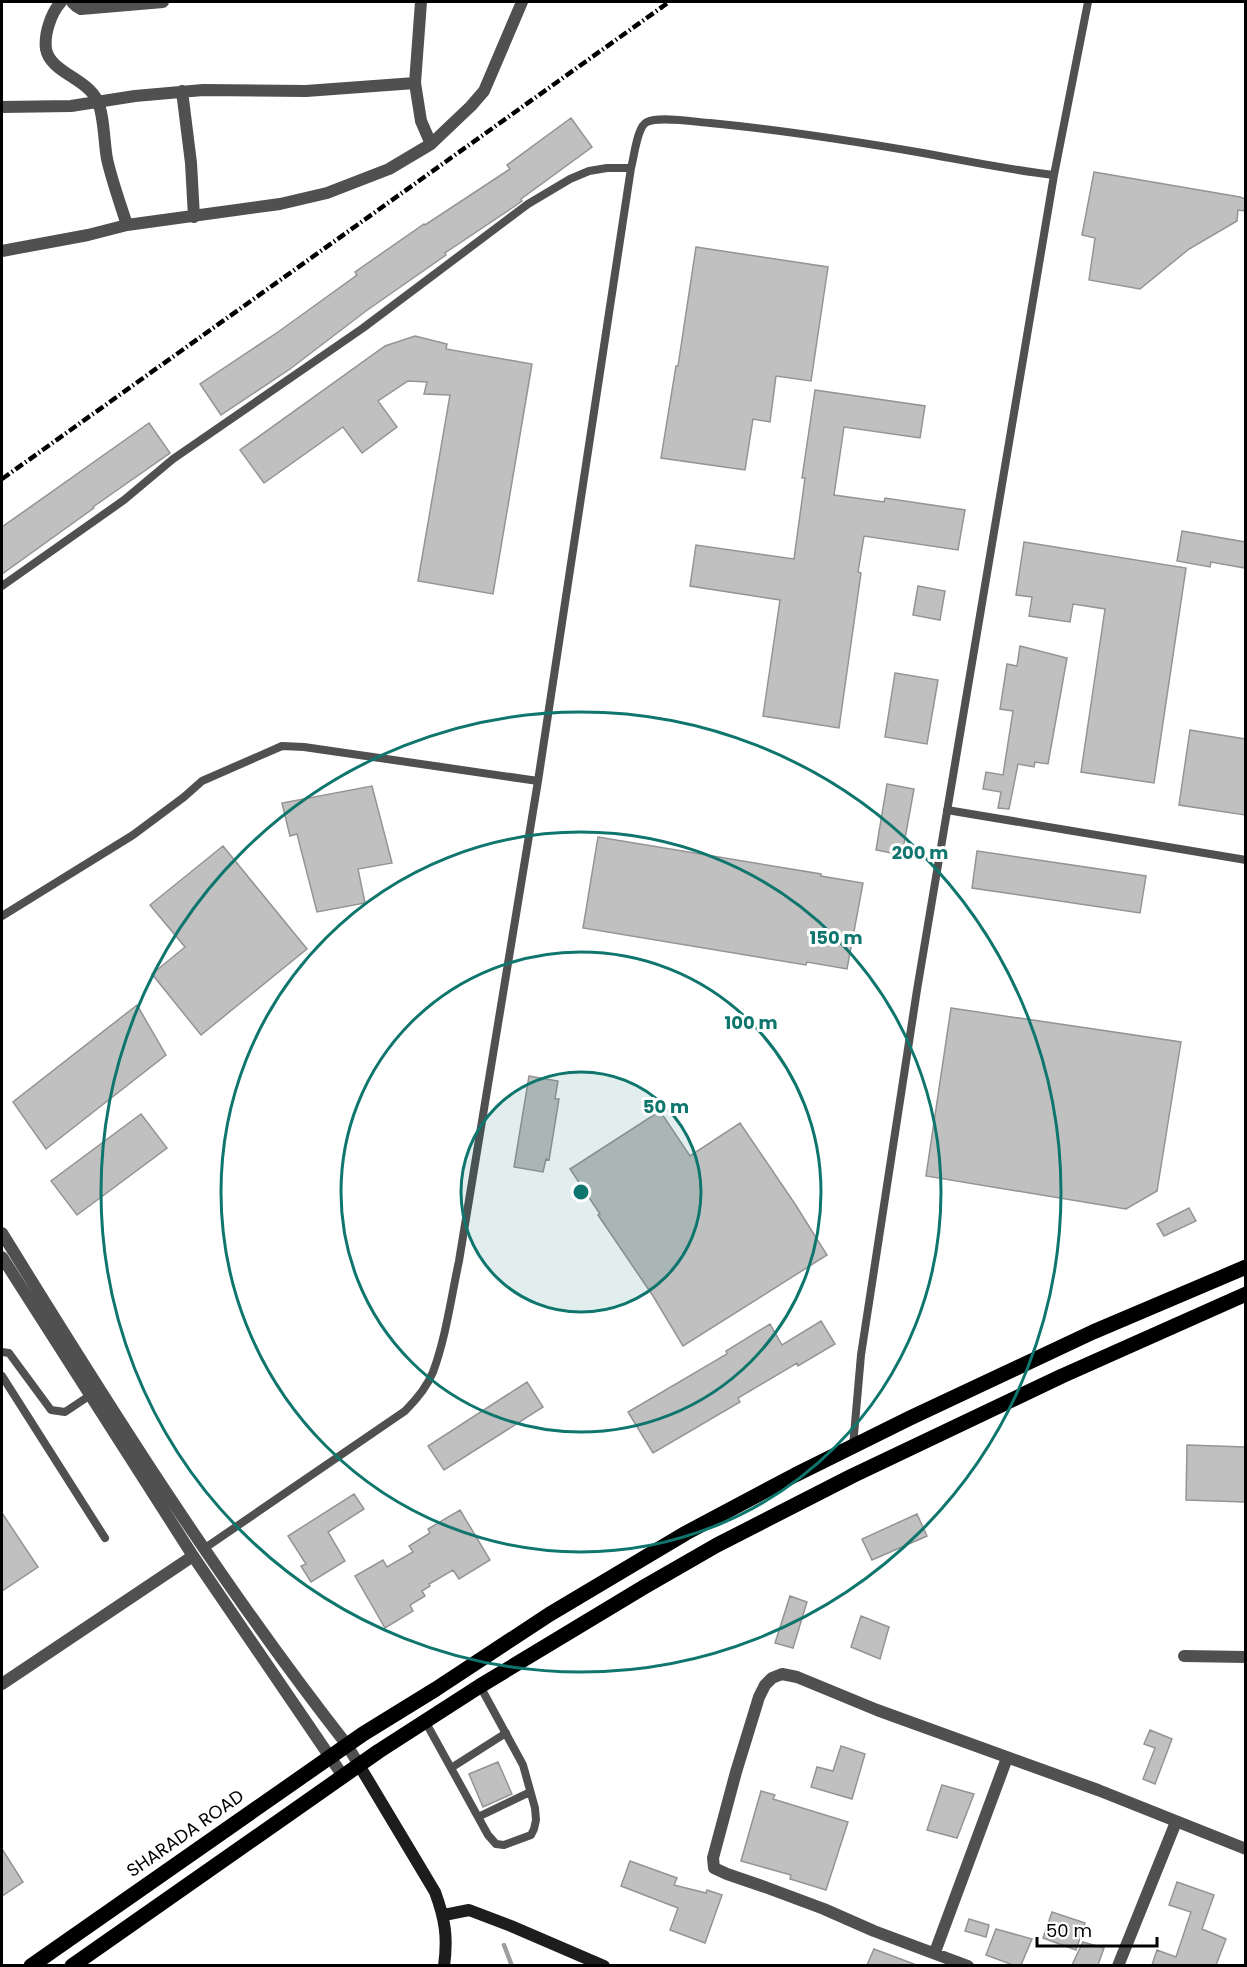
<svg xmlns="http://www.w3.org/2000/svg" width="1247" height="1967" font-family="Poppins,sans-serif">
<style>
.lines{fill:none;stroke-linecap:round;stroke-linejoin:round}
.stream{stroke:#9e9e9e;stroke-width:4.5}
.building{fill:#c0c0c0;stroke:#949494;stroke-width:1.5}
.lane{stroke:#505050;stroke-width:8}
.street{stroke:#505050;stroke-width:12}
.secondary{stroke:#1d1d1d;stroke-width:12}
.primary{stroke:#000;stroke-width:15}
.rail{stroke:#000;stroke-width:4.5;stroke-dasharray:9 3 1.5 3;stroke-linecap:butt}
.ring{fill:none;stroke:#0f766e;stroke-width:3}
.labels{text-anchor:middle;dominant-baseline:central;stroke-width:6;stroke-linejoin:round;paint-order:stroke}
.street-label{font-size:18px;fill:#000;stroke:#fff}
.centre{fill:#0f766e;stroke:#fff;stroke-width:3}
.ring-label{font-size:18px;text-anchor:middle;font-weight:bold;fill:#0f766e;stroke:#fff;stroke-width:6;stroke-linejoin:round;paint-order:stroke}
</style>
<rect width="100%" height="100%" fill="#fff"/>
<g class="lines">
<path class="stream" d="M 504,1945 L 512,1966"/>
</g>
<path class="building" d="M 571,118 L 592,147 L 521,199 L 522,201 L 515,206 L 445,253 L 446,255 L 366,311 L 290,369 L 221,415 L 200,384 L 278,332 L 357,275 L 355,272 L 424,224 L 425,225 L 510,169 L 507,165 Z
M 1094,172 L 1240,197 L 1245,199 L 1245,211 L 1238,210 L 1237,221 L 1189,249 L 1140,289 L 1089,280 L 1095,238 L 1082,235 Z
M 696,247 L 828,267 L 811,381 L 776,376 L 770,422 L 753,419 L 745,470 L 661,458 L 676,366 L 678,366 Z
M 415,336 L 447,344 L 446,349 L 532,364 L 493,594 L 418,581 L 450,395 L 424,394 L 427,382 L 408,381 L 378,401 L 397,427 L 362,453 L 343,427 L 264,483 L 240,450 L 385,346 Z
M 815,390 L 925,406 L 920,438 L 844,427 L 834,495 L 884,502 L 885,498 L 965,510 L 958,550 L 864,536 L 858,572 L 861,573 L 839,728 L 763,716 L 780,600 L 690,586 L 696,545 L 794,559 L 805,478 L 802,478 Z
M 149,423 L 170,453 L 93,507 L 94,508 L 2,574 L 2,527 Z
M 1182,531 L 1245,542 L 1245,568 L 1211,562 L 1210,567 L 1177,561 Z
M 1024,542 L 1186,568 L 1154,783 L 1081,772 L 1105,609 L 1073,604 L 1070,622 L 1029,616 L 1032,597 L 1016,595 Z
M 918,586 L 945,591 L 940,620 L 913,615 Z
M 1020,646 L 1067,658 L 1048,764 L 1035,762 L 1034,767 L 1018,764 L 1009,809 L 998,808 L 1001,792 L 983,789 L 986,772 L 1003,775 L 1013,711 L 1000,709 L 1007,664 L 1017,666 Z
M 895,673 L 938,680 L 927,744 L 885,737 Z
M 1190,730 L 1245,739 L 1245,815 L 1179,805 Z
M 887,784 L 914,789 L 902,855 L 876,850 Z
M 372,786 L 392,863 L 358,869 L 365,903 L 317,912 L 297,834 L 290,836 L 282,803 Z
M 598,837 L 821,874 L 821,876 L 863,883 L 847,969 L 807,962 L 806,965 L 583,928 Z
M 223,846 L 307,949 L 201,1035 L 152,974 L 185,947 L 150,905 Z
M 977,851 L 1146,876 L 1140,913 L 972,888 Z
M 137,1005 L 166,1055 L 46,1149 L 13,1102 Z
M 951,1008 L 1181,1042 L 1157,1191 L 1126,1209 L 926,1176 Z
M 529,1076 L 558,1081 L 555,1099 L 559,1099 L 549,1160 L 546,1159 L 543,1172 L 514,1167 Z
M 660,1111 L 690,1156 L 740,1123 L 795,1204 L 827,1255 L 683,1346 L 653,1296 L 598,1215 L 600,1214 L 570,1169 Z
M 141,1114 L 167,1148 L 77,1215 L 51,1181 Z
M 1189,1208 L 1196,1221 L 1164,1236 L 1157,1224 Z
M 821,1321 L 835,1344 L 798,1366 L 797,1363 L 738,1398 L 740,1402 L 653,1453 L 628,1412 L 727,1354 L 726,1351 L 770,1324 L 782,1345 Z
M 527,1382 L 543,1407 L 444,1470 L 428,1446 Z
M 1187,1445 L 1245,1447 L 1245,1502 L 1186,1500 Z
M 354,1494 L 364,1509 L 328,1532 L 345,1561 L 311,1582 L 301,1566 L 306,1564 L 288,1536 Z
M 460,1510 L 490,1560 L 459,1579 L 453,1570 L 429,1584 L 430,1586 L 422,1591 L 425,1596 L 410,1605 L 413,1611 L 385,1628 L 355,1576 L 383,1560 L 387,1567 L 413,1552 L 409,1546 L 430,1533 L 428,1529 Z
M 2,1513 L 38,1567 L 2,1591 Z
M 917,1514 L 927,1536 L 872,1560 L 862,1539 Z
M 790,1596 L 807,1602 L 793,1648 L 775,1643 Z
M 861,1616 L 889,1627 L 880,1659 L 851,1647 Z
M 1150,1730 L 1172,1739 L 1155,1784 L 1143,1779 L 1155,1748 L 1144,1744 Z
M 841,1746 L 865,1754 L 852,1799 L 811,1787 L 817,1767 L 833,1771 Z
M 498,1762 L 512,1794 L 483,1807 L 469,1774 Z
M 942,1785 L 974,1794 L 957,1838 L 927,1830 Z
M 761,1791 L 775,1795 L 773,1799 L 848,1822 L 826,1890 L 790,1879 L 791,1875 L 741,1861 Z
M 2,1849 L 23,1882 L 2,1896 Z
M 630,1861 L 677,1878 L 674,1885 L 706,1893 L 707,1890 L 722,1895 L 705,1943 L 670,1930 L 678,1908 L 621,1886 Z
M 1177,1882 L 1214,1895 L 1202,1929 L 1226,1939 L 1216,1965 L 1152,1965 L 1157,1950 L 1176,1957 L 1191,1912 L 1169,1905 Z
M 1052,1912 L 1085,1923 L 1076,1950 L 1043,1938 Z
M 969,1919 L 989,1925 L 986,1937 L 965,1931 Z
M 996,1929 L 1032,1939 L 1021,1965 L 1013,1965 L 986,1955 Z
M 1083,1942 L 1104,1948 L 1098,1965 L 1072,1965 Z
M 874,1949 L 914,1964 L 914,1965 L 867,1965 Z"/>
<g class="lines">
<path class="lane" d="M 2,586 L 124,500 L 173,459 L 363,328 L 528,204 L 570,179 L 589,171 L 607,168 L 631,168
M 947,810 L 1246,860
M 2,916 L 133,835 L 184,797 L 202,781 L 282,746 L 304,747 L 538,781
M 2,1352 L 9,1353 L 51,1410 L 65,1412 L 89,1396
M 2,1376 L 105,1538
M 853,1446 L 861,1355 L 917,990 L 1054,175 L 1088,2
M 205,1548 L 405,1411 C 416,1400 427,1387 433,1372 C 446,1337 451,1298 459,1261 L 538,781 L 631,168 C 634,158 637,126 647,122 C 659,116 696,122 710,123 C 782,130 853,141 923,153 C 967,161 1010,170 1054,175
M 425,1721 L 488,1835 L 496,1844 L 504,1845 L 531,1835 L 534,1829 L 536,1820 L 535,1808 L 523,1765 L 480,1686
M 451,1768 L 506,1733
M 478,1817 L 530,1792"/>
<path class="street" d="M 61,2 C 51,13 44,34 46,49 C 50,72 86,78 97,100 C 104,113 104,143 107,159 C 112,181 120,203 127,225
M 72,2 L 76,6 L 81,9 L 163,2
M 421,2 L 415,83 L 421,121 L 431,144
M 182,91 L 191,163 L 194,217
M 2,107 L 71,106 L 135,96 L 203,90 L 306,91 L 415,83
M 2,251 L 88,235 L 127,225 L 280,204 L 327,193 L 389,169 L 431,144 L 471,106 L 484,91 L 522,2
M 2,1233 C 110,1408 220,1583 347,1745 L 359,1765
M 2,1257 L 193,1556 L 343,1776
M 1184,1656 L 1246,1657
M 2,1684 L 193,1556
M 935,1952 L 1007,1758
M 968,1966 L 874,1931 L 824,1909 L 765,1887 L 727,1874 L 714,1868 L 713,1858 L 736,1772 L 759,1697 L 765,1685 L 772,1678 L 782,1674 L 797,1677 L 877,1710 L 1098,1790 L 1246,1849
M 1118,1966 L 1176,1822"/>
<path class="secondary" d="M 359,1765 L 435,1892 C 445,1919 448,1937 444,1966
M 444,1915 L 469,1910 L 511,1926 L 604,1966"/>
<path class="primary" d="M 31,1966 L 363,1734 L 436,1689 L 550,1614 L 686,1533 L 795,1475 L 910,1418 L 1093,1332 L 1246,1267
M 72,1966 L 379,1751 L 480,1686 L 644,1587 L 717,1545 L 852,1476 L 1062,1376 L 1246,1294"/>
<path class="rail" d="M 2,479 L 669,2"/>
</g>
<circle cx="581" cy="1192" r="120" fill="#0f766e" fill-opacity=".12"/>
<g class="ring">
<circle cx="581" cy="1192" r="120"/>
<circle cx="581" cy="1192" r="240"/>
<circle cx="581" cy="1192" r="360"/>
<circle cx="581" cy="1192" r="480"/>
</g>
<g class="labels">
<g class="street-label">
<text transform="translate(185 1833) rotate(-35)">SHARADA ROAD</text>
</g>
</g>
<circle cx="581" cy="1192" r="9" class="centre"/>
<g class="ring-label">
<text x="920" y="859">200 m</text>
<text x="836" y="944">150 m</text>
<text x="751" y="1029">100 m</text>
<text x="666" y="1113">50 m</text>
</g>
<rect width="1247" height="1967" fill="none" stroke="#000000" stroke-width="6"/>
<path d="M1037 1937v9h120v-9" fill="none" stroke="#000000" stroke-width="3"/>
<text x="1046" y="1937" font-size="18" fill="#000000" stroke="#ffffff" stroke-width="4.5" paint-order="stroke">50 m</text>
</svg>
